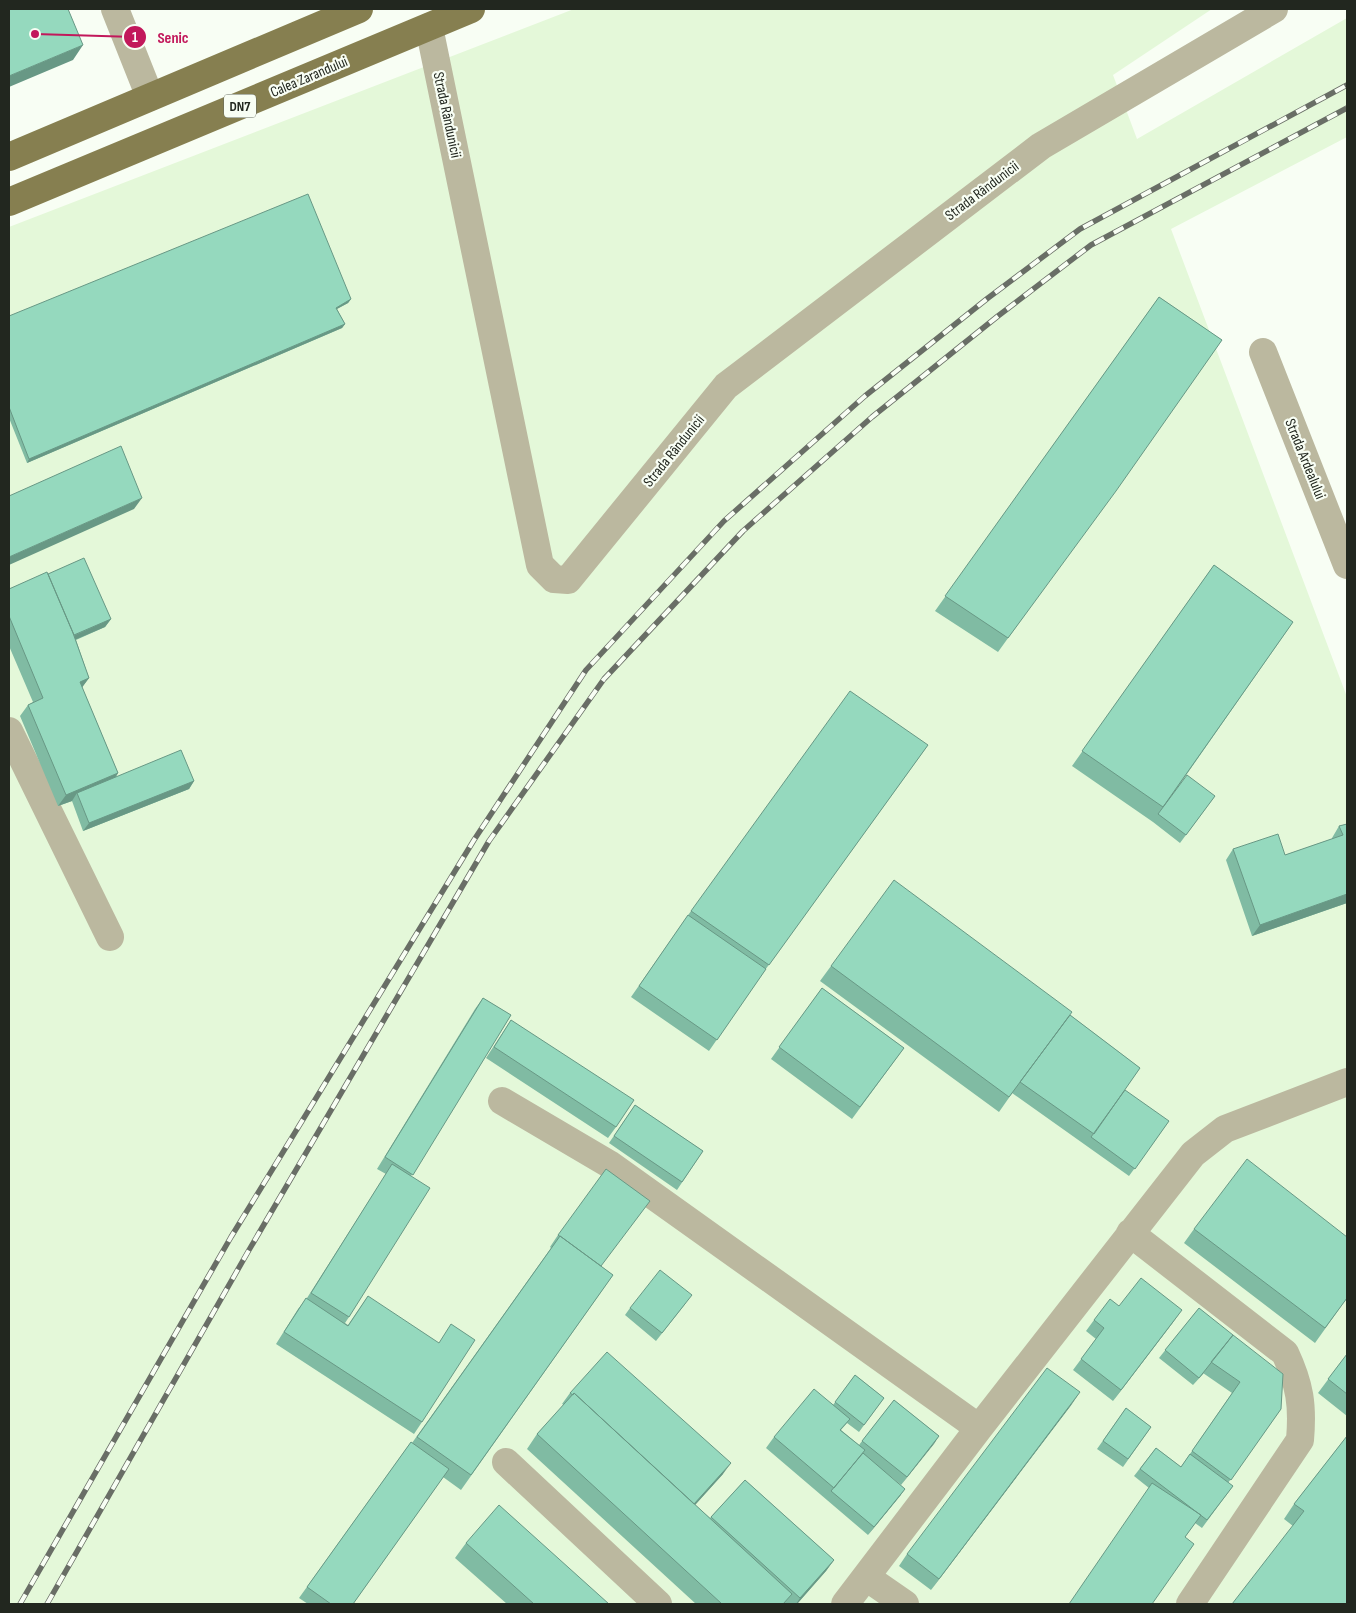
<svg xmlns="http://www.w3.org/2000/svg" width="1356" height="1613" font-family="'Sofia Sans Condensed',sans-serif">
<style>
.built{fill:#e4f8d9}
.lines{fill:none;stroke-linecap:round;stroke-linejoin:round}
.minor{stroke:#bbb89f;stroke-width:28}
.major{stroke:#867f50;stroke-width:28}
.rail-casing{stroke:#696e66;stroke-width:5.5}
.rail{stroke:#f8fef4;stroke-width:4;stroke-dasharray:11;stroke-linecap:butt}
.wall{fill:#80bba3}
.shaded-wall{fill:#689885}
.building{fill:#95d9be;stroke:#689885}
.labels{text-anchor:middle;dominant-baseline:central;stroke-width:4.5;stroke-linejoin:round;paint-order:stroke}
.shield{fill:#f8fef4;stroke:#62685f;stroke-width:1}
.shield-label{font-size:14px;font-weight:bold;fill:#22271f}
.street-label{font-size:15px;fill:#22271f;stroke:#f8fef4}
.leader{fill:none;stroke:#c2185b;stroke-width:2}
.callout-dot{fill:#c2185b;stroke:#f8fef4;stroke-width:2}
.mark-label{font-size:15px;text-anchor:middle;font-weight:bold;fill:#fff}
.callout-label{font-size:16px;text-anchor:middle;font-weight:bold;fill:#c2185b;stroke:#f8fef4;stroke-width:4.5;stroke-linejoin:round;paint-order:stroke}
</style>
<rect width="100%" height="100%" fill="#f8fef4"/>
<path class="built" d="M 574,9 L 1212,9 L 1113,75 L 1137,139 L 1347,18 L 1347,137 L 1171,229 L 1347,697 L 1347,1604 L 9,1604 L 9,227 Z"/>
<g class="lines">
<path class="minor" d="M 115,9 L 150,97
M 429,27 L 540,565 L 554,579 L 568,580 L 726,386 L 1041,146 L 1274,9
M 1263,352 L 1347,565
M 9,731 L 110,937
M 502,1101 L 609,1164 L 979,1428
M 1130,1233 L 1285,1353 C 1300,1385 1303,1405 1300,1440 L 1190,1604
M 506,1462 L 658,1604
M 866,1577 L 905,1604
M 845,1604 L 979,1428 L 1193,1154 L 1225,1129 L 1347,1082"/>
<path class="major" d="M 9,157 L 359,9
M 9,202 L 471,9"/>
<g class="rail-casing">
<path id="rail" d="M 20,1604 L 231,1237 L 474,840 L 586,670 L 724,521 L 865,396 L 988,298 L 1080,229 L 1347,85
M 47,1604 L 249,1250 L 489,841 L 604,679 L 743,531 L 872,417 L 998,316 L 1091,245 L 1347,108"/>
</g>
<use href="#rail" class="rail"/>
</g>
<path class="wall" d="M 1159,297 L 1222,340 L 998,652 L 935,611 Z
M 351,299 L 348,303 L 337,309 L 345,324 L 342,328 L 27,463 L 9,418 L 9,316 Z
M 1214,565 L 1293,622 L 1159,814 L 1215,796 L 1180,843 L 1153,822 L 1072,766 Z
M 48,574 L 111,619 L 105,627 L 76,640 L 89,678 L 82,687 L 118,773 L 116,777 L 194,781 L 189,789 L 83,831 L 72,801 L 58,806 L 20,716 L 28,705 L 33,702 L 9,646 L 9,589 Z
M 928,745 L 760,977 L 709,1051 L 631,997 L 691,911 Z
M 1347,824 L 1347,903 L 1252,936 L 1226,860 L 1233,849 L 1285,855 L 1332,839 L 1332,838 L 1339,826 Z
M 831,966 L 1070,1015 L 1140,1068 L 1091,1137 L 1169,1121 L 1129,1176 L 1012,1093 L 1013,1092 L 999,1112 L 820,981 Z
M 822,988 L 904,1048 L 852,1119 L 771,1059 Z
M 483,998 L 511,1015 L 411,1176 L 349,1317 L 345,1323 L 348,1325 L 368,1296 L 422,1422 L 414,1434 L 276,1344 L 298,1309 L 307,1298 L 386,1174 L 377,1169 L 475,1009 Z
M 511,1020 L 616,1127 L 608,1138 L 486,1058 Z
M 635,1105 L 703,1151 L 677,1190 L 609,1143 Z
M 1194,1229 L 1347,1298 L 1315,1343 L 1184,1243 Z
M 558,1235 L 613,1275 L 461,1490 L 443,1477 L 353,1604 L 308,1604 L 299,1598 L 411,1442 L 412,1443 L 551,1248 L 550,1247 Z
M 686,1303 L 656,1341 L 625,1315 L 630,1308 Z
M 1119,1306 L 1174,1321 L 1113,1401 L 1073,1370 L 1096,1339 L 1086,1331 L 1094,1320 Z
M 1199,1308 L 1281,1409 L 1228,1483 L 1233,1486 L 1202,1528 L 1195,1523 L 1185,1537 L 1152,1604 L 1149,1488 L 1134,1476 L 1156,1448 L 1181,1467 L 1232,1393 L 1203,1373 L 1205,1372 L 1193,1385 L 1159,1358 Z
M 1347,1354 L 1347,1416 L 1318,1393 Z
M 855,1375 L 884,1398 L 859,1432 L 847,1423 L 841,1430 L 859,1445 L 894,1400 L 939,1436 L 901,1485 L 883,1470 L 905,1489 L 900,1496 L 868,1535 L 766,1448 L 774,1437 L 833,1405 Z
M 570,1393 L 723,1474 L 695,1505 L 710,1518 L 745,1480 L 834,1560 L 826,1571 L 797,1604 L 696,1604 L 527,1449 L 537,1434 L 564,1405 L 562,1404 Z
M 1072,1404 L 931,1590 L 899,1566 L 907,1554 Z
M 1126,1408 L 1151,1427 L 1123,1467 L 1097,1449 Z
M 1347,1436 L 1347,1604 L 1293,1526 L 1284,1519 L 1294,1504 Z
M 466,1543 L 609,1604 L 507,1604 L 455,1558 Z"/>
<path class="shaded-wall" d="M 83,45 L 73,60 L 9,87 L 9,76 Z
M 351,299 L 348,303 L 333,311 L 336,308 Z
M 345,324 L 342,328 L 27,463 L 29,459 Z
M 142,498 L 134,509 L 9,565 L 9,557 Z
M 111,619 L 105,627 L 65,644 L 71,637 Z
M 89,678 L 81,689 L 80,682 Z
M 118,773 L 110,785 L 77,793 L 72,801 L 58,806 L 66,795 Z
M 194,781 L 189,789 L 83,831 L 89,823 Z
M 1347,894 L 1347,903 L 1252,936 L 1260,925 Z
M 1182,1310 L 1174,1321 L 1113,1401 L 1121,1390 Z
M 1080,1392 L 1072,1404 L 931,1590 L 939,1579 Z
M 939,1436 L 934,1444 L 901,1485 L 907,1477 Z
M 731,1463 L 723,1474 L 686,1515 L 694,1504 Z
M 905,1489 L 900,1496 L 868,1535 L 874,1527 Z
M 834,1560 L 826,1571 L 797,1604 L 796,1604 L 800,1598 Z"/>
<path class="building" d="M 9,9 L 68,9 L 83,45 L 9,76 Z
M 308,194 L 351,299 L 336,308 L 345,324 L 29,459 L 9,407 L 9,316 Z
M 1159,297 L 1222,340 L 1116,491 L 1008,638 L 945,596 Z
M 121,446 L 142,498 L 9,557 L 9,496 Z
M 84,558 L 111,619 L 74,635 L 48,574 Z
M 1214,565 L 1293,622 L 1163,807 L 1082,751 Z
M 47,572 L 73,633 L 89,678 L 80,682 L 118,773 L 66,795 L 28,705 L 43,698 L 9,616 L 9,589 Z
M 850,691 L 928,745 L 769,965 L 691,911 Z
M 181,750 L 194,781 L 89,823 L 77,793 Z
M 1187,775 L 1215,796 L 1186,835 L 1158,814 Z
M 1347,824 L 1347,894 L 1260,925 L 1233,849 L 1278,834 L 1285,855 L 1343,835 L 1339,826 Z
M 894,880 L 1072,1012 L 1009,1097 L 831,966 Z
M 688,915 L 766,969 L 717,1040 L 639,986 Z
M 822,988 L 904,1048 L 860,1107 L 779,1047 Z
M 483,998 L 511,1015 L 413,1175 L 385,1157 Z
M 1070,1015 L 1140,1068 L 1094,1134 L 1020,1082 Z
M 511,1020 L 634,1100 L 616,1127 L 494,1047 Z
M 1125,1090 L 1169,1121 L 1135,1169 L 1091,1137 Z
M 635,1105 L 703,1151 L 682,1182 L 614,1136 Z
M 1247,1159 L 1347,1237 L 1347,1298 L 1325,1328 L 1194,1229 Z
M 392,1164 L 430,1188 L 349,1317 L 311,1293 Z
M 606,1169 L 650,1201 L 601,1266 L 560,1236 L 559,1236 L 558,1235 Z
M 560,1236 L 613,1275 L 471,1475 L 417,1437 Z
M 660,1270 L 692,1295 L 662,1333 L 630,1308 Z
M 1141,1278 L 1182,1310 L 1121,1390 L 1081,1359 L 1104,1328 L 1094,1320 L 1110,1299 L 1119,1306 Z
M 368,1296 L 439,1343 L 451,1324 L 475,1340 L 422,1422 L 284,1332 L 306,1298 L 348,1326 Z
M 1199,1308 L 1233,1335 L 1199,1378 L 1165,1350 Z
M 1233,1335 L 1283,1374 L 1281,1409 L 1231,1480 L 1192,1451 L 1240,1382 L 1211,1362 Z
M 607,1352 L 731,1463 L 694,1504 L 574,1393 L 573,1395 L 570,1393 Z
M 1347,1354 L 1347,1394 L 1328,1379 Z
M 1047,1368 L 1080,1392 L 939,1579 L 907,1554 Z
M 855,1375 L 884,1398 L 864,1425 L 835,1402 Z
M 814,1389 L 850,1419 L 840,1430 L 865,1450 L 834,1488 L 774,1437 Z
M 574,1393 L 792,1594 L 783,1604 L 722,1604 L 537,1434 Z
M 894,1400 L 939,1436 L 907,1477 L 862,1441 Z
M 1126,1408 L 1151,1427 L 1128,1459 L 1103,1441 Z
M 1347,1436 L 1347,1604 L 1232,1604 L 1304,1511 L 1294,1504 Z
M 411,1442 L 449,1469 L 353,1604 L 331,1604 L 307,1587 Z
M 1156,1448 L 1181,1467 L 1190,1454 L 1233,1486 L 1207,1520 L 1140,1469 Z
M 863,1453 L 905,1489 L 874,1527 L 831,1491 Z
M 745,1480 L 834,1560 L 800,1598 L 711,1517 Z
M 1152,1483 L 1201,1515 L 1185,1537 L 1194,1544 L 1152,1604 L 1069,1604 Z
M 499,1505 L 609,1604 L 534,1604 L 466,1543 Z"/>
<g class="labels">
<rect class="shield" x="224" y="94.5" width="32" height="23" rx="4"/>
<g class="shield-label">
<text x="240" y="106">DN7</text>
</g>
<g class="street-label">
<text transform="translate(309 77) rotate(-23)">Calea Zarandului</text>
<text transform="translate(447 115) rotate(78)">Strada Rândunicii</text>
<text transform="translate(982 191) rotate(-37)">Strada Rândunicii</text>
<text transform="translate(674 451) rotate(-51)">Strada Rândunicii</text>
<text transform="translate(1305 459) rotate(68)">Strada Ardealului</text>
</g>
</g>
<path class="leader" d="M35 34L135 37"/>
<g class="callout-dot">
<circle cx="35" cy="34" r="5"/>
<circle cx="135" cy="37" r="12"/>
</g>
<g class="mark-label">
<text x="135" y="42">1</text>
</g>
<g class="callout-label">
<text x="173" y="43">Senic</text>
</g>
<rect width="1356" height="1613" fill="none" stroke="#22271f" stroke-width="20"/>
</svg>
